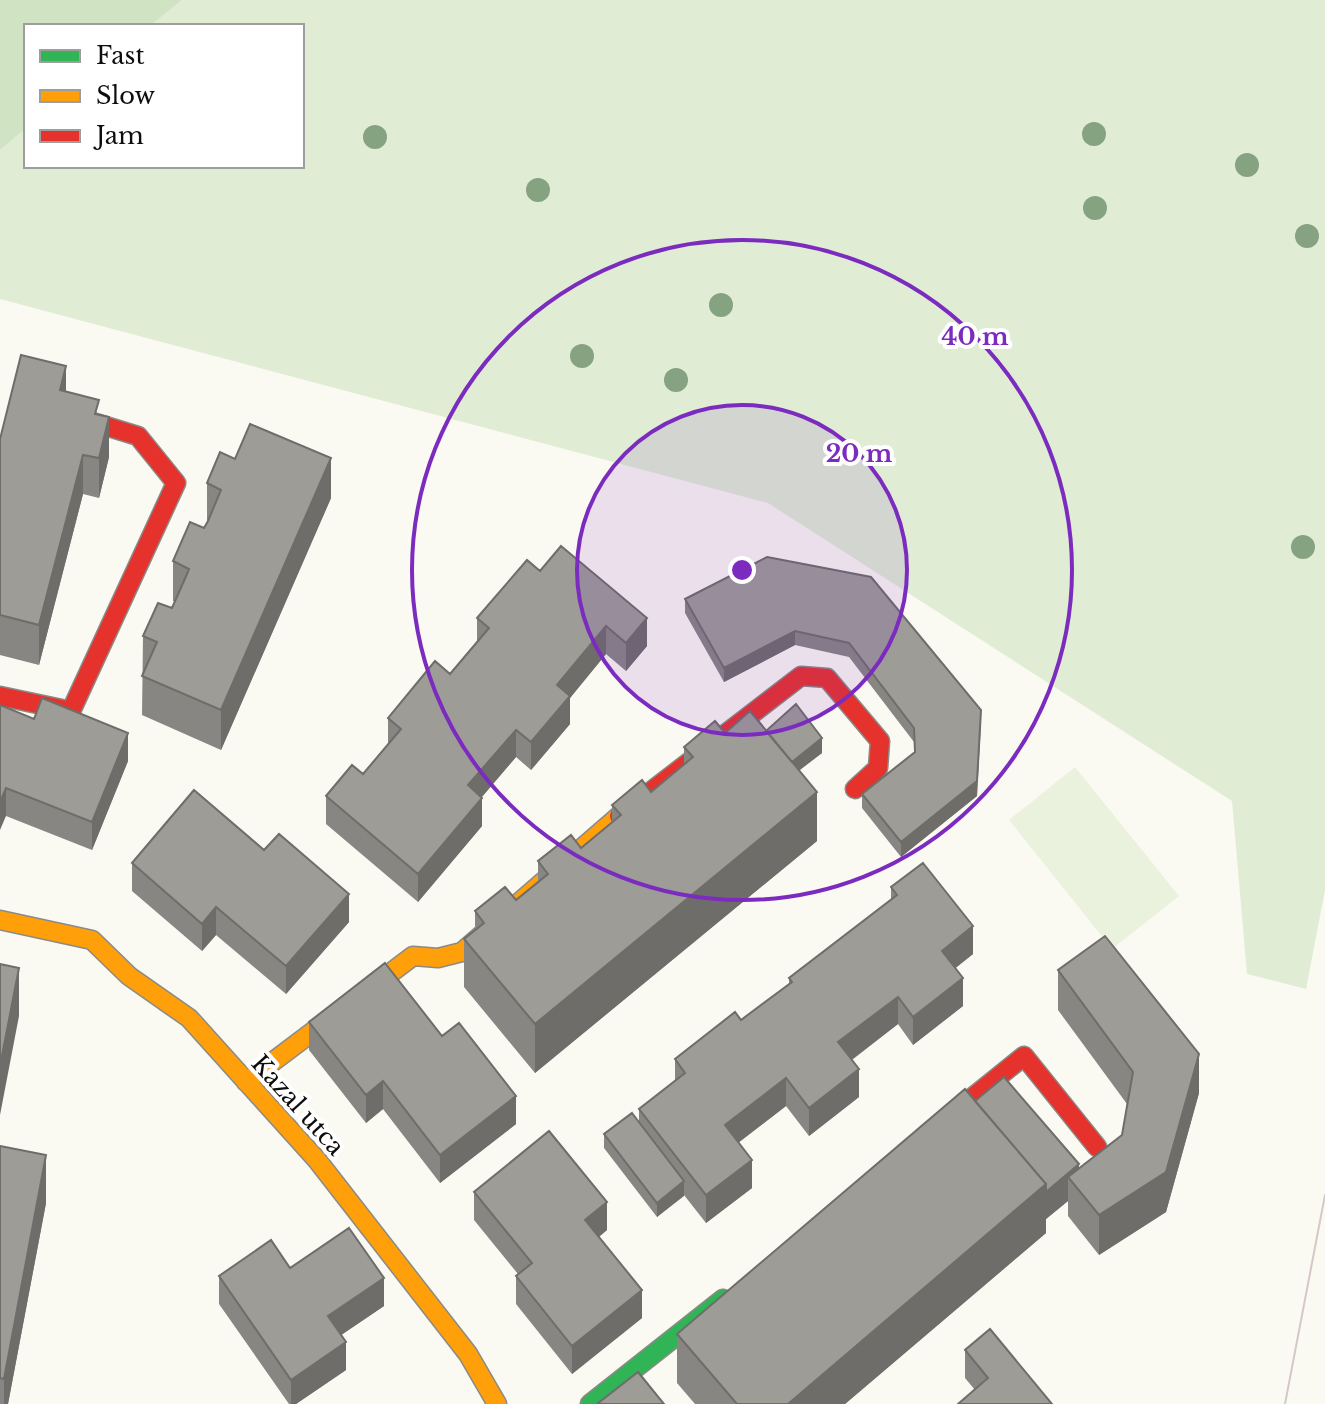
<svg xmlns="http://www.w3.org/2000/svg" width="1325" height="1404" font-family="'Libre Baskerville',serif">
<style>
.green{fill:#e0edd4}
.forest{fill:#d0e4c3}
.pitch{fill:#eaf2dd}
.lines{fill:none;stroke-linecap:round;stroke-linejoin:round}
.fast-casing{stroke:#8a8a87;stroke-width:21}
.slow-casing{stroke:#8a8a87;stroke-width:21}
.jam-casing{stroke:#8a8a87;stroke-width:21}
.fast{stroke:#30b455;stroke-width:18}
.slow{stroke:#ff9f0a;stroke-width:18}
.jam{stroke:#e5322d;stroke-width:18}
.tram{stroke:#d5c8c6;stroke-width:2}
.tree{fill:#86a381}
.wall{fill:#878682}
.shaded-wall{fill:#6e6d6a}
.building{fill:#9d9c97;stroke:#6e6d6a;stroke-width:2}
.ring{fill:none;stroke:#7b2cbf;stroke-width:4}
.labels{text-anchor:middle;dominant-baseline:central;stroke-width:8;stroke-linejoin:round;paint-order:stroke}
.street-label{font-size:24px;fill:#0d0d0d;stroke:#fff}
.centre{fill:#7b2cbf;stroke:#fff;stroke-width:4}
.ring-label{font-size:24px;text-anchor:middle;font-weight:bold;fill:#7b2cbf;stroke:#fff;stroke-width:8;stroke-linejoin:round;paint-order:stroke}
</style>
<rect width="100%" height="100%" fill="#faf9f2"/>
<path class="green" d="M 182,0 L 1325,0 L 1325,890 L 1306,989 L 1247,974 L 1232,801 L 768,503 L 0,299 L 0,150 L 26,128 L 26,166 L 302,166 L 302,26 L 150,26 Z"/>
<path class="forest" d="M 0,0 L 182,0 L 150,26 L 26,26 L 26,128 L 0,150 Z"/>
<path class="pitch" d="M 1075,767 L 1179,896 L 1112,949 L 1009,820 Z"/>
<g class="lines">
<g class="fast-casing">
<path id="fast" d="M 590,1404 L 723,1299"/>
</g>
<g class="slow-casing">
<path id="slow" d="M 0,920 L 92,940 L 129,976 L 189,1018 L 317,1160 L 468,1354 L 497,1404
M 246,1082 L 413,956 L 438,958 L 462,952 L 619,816"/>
</g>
<g class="jam-casing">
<path id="jam" d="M 0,696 L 71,711 L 176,483 L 138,436 L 86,420
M 619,816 L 801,676 L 827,678 L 880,741 L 878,768 L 855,789
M 926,1135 L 1024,1056 L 1097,1147"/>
</g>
<use href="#fast" class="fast"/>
<use href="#slow" class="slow"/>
<use href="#jam" class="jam"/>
<path class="tram" d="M 1285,1404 L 1325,1195"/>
</g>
<g class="tree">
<circle cx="1094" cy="134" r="12"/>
<circle cx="375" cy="137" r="12"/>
<circle cx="1247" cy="165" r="12"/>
<circle cx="538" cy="190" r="12"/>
<circle cx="1095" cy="208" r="12"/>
<circle cx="1307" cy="236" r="12"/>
<circle cx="721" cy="305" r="12"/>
<circle cx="582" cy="356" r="12"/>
<circle cx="676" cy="380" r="12"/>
<circle cx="1303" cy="547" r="12"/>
</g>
<path class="wall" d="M 66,391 L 99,415 L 109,457 L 99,498 L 83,494 L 39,665 L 0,655 L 0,439 Z
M 207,483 L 331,498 L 221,750 L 142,715 L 143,636 L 172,608 L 175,602 L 173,601 L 173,561 L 204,528 L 207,522 Z
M 767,557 L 981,725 L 977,796 L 901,857 L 862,808 L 862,794 L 914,753 L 914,742 L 849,657 L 795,645 L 724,682 L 685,613 L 685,599 Z
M 540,571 L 647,646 L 626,671 L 606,654 L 570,698 L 570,724 L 531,770 L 516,757 L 482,797 L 482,826 L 418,902 L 326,824 L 326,796 L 363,774 L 388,745 L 388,718 L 450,674 L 477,642 L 477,618 Z
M 0,705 L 128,761 L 92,850 L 6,816 Z
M 767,731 L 822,753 L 799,770 L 817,841 L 535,1073 L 464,987 L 464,939 L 475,930 L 475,911 L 516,900 L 538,882 L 538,861 L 581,848 L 612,823 L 612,805 L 651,792 L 684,764 L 684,747 L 725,733 Z
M 132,863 L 349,922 L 286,994 L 216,935 L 202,951 L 132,891 Z
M 891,887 L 973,954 L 955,968 L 963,1006 L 913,1045 L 898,1024 L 852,1060 L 859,1097 L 809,1136 L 786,1106 L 739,1142 L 752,1188 L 706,1223 L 684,1195 L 657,1217 L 604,1148 L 604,1134 L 639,1123 L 639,1109 L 675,1081 L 675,1059 L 741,1020 L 789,984 L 789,978 L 891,900 Z
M 1058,970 L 1199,1093 L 1166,1212 L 1099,1255 L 1068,1216 L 1068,1201 L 1046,1219 L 1046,1233 L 845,1404 L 695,1404 L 677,1383 L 677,1334 L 975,1101 L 1079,1168 L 1122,1135 L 1127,1104 L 1058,1010 Z
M 309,1022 L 442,1036 L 516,1124 L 440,1183 L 383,1109 L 366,1123 L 309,1050 Z
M 0,1146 L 46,1203 L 8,1404 L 0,1404 Z
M 474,1192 L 607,1230 L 599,1237 L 642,1318 L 572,1374 L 516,1304 L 516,1276 L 518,1274 L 474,1220 Z
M 290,1268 L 384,1306 L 341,1335 L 346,1370 L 296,1404 L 289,1404 L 219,1304 L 219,1276 Z
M 965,1350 L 1052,1404 L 975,1390 L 965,1378 Z"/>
<path class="shaded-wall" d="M 66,366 L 66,406 L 60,390 Z
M 109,417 L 109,457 L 99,498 L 99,458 Z
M 83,455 L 83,494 L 39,665 L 39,625 Z
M 331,458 L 331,498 L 221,750 L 221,710 Z
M 647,618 L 647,646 L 626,671 L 626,643 Z
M 606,626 L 606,654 L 570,698 L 570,724 L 531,770 L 531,742 L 557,685 Z
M 795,631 L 795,645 L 724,682 L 724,668 Z
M 981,710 L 977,796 L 901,857 L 901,842 Z
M 516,730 L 516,757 L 468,813 L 468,785 Z
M 128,733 L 128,761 L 92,850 L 92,822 Z
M 822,738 L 822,753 L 774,790 L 774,775 Z
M 6,788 L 6,816 L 0,830 L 0,802 Z
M 817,792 L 817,841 L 535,1073 L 535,1024 Z
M 482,798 L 482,826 L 418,902 L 418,874 Z
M 349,894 L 349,922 L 286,994 L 286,966 Z
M 216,907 L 216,935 L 202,951 L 202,924 Z
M 973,926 L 973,954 L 942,979 L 942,951 Z
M 19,968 L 19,1016 L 0,1115 L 0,1066 Z
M 963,978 L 963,1006 L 913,1045 L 913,1017 Z
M 898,997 L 898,1024 L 838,1070 L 838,1042 Z
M 1199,1054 L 1199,1093 L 1166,1212 L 1099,1255 L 1099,1215 Z
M 859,1069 L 859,1097 L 809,1136 L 809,1108 Z
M 786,1078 L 786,1106 L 725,1153 L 725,1125 Z
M 383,1081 L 383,1109 L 366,1123 L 366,1095 Z
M 516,1096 L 516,1124 L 440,1183 L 440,1155 Z
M 46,1155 L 46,1203 L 8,1404 L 4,1404 L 4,1379 Z
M 752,1160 L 752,1188 L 706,1223 L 706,1195 Z
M 1079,1164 L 1079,1191 L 1068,1177 L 1068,1201 L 1046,1219 L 1046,1233 L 845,1404 L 788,1404 L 1046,1184 Z
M 684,1181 L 684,1196 L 657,1217 L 657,1203 Z
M 607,1202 L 607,1230 L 585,1248 L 585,1220 Z
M 384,1278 L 384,1306 L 328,1344 L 328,1316 Z
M 642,1290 L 642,1318 L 572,1374 L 572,1346 Z
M 346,1342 L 346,1370 L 296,1404 L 291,1404 L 291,1380 Z"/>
<path class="building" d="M 21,355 L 66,366 L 60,390 L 99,400 L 95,414 L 109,417 L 99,458 L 83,455 L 39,625 L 0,615 L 0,439 Z
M 250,424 L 331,458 L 221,710 L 142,676 L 157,642 L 143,636 L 158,603 L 172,608 L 187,574 L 189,569 L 173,561 L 190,522 L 204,528 L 208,521 L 221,490 L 207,483 L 220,452 L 235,459 Z
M 561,546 L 647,618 L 626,643 L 606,626 L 557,685 L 570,696 L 531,742 L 516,730 L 468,785 L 482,798 L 418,874 L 326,796 L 352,765 L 363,774 L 401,729 L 388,718 L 435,661 L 450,674 L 489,628 L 477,618 L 527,560 L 540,571 Z
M 767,557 L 871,577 L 981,710 L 977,781 L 901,842 L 862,794 L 915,752 L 914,728 L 849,643 L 795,631 L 724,668 L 685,599 Z
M 42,698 L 128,733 L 92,822 L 6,788 L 0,802 L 0,705 L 34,719 Z
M 796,704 L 822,738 L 792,762 L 766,731 Z
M 750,711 L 817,792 L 535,1024 L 464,939 L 484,923 L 475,911 L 505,887 L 516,900 L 548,874 L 538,861 L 571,835 L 581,848 L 621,815 L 612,805 L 642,780 L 651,792 L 693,757 L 684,747 L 715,721 L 725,733 Z
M 194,790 L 264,850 L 279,834 L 349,894 L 286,966 L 216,907 L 202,924 L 132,863 Z
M 923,863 L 973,926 L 942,951 L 963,978 L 913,1017 L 898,997 L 838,1042 L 859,1069 L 809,1108 L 786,1078 L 725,1125 L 752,1160 L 706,1195 L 639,1109 L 685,1073 L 675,1059 L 735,1012 L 741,1020 L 792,982 L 789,978 L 897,895 L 891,887 Z
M 1105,936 L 1199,1054 L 1166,1172 L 1099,1215 L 1068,1177 L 1122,1135 L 1133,1072 L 1058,970 Z
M 385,963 L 442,1036 L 459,1023 L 516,1096 L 440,1155 L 383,1081 L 366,1095 L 309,1022 Z
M 0,964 L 19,968 L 0,1066 Z
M 1004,1077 L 1079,1164 L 1046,1192 L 1046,1184 L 975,1101 Z
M 965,1089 L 1046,1184 L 788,1404 L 737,1404 L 677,1334 Z
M 632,1113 L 684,1181 L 657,1203 L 604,1134 Z
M 549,1131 L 607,1202 L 585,1220 L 642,1290 L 572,1346 L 516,1276 L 532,1263 L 474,1192 Z
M 0,1146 L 46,1155 L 4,1379 L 0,1378 Z
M 349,1228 L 384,1278 L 328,1316 L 346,1342 L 291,1380 L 219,1276 L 271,1240 L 290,1268 Z
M 990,1329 L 1052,1404 L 958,1404 L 988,1378 L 965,1350 Z
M 638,1372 L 664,1404 L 597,1404 Z"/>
<circle cx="742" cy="570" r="165" fill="#7b2cbf" fill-opacity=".12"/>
<g class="ring">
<circle cx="742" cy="570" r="165"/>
<circle cx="742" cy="570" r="330"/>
</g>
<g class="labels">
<g class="street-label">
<text transform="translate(298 1105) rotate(48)">Kazal utca</text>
</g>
</g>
<circle cx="742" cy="570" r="12" class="centre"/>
<g class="ring-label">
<text x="975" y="345">40 m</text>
<text x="859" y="462">20 m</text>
</g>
<rect x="24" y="24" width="280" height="144" fill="#ffffff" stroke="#9e9e9e" stroke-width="2"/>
<rect x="40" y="50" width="40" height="12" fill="#30b455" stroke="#9e9e9e" stroke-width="2"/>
<text x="96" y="64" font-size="24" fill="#0d0d0d">Fast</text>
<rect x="40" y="90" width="40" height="12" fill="#ff9f0a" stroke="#9e9e9e" stroke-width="2"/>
<text x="96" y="104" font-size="24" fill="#0d0d0d">Slow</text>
<rect x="40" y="130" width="40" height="12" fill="#e5322d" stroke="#9e9e9e" stroke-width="2"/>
<text x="96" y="144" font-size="24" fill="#0d0d0d">Jam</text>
</svg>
